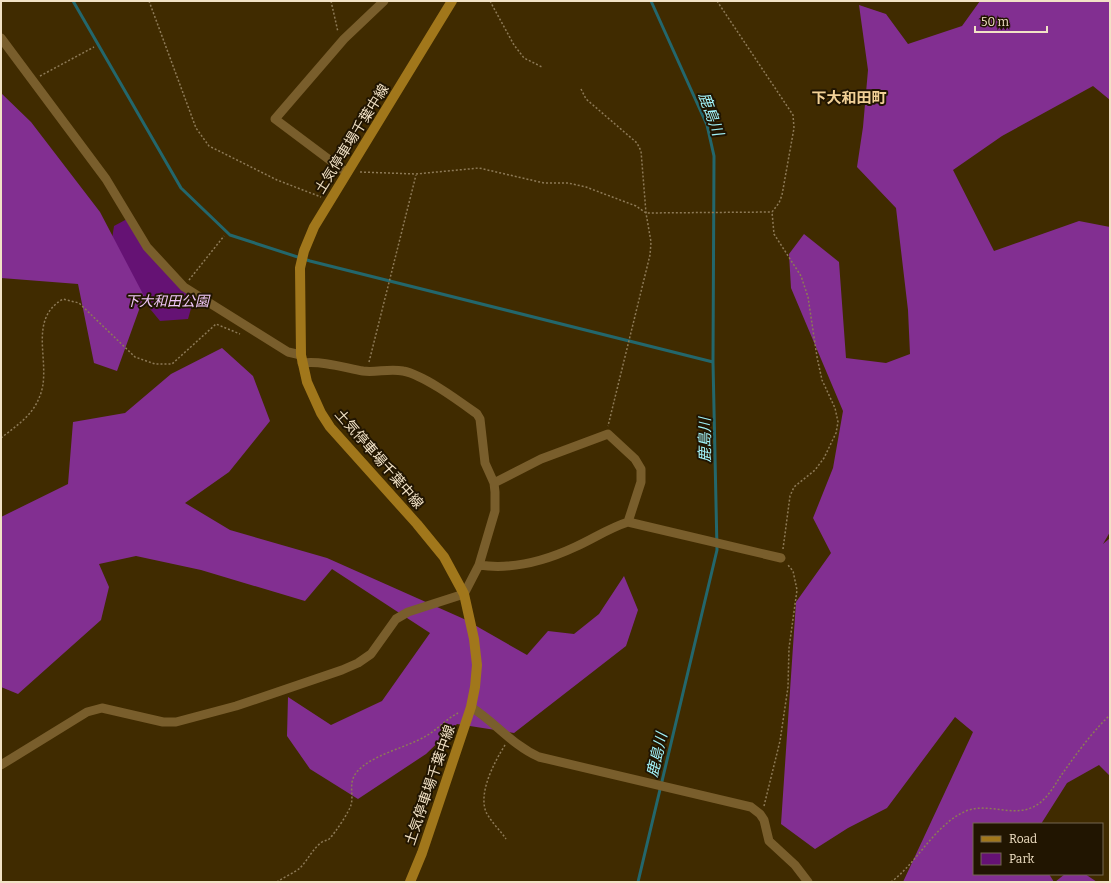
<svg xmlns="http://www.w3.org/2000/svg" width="1111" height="883" font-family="Bitter,'Noto Sans JP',serif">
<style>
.green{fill:#651274}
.forest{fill:#822f91}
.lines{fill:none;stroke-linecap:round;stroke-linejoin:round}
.stream{stroke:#23676c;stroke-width:3}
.path{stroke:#8d7a56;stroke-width:1.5;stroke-dasharray:2 2;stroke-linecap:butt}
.street{stroke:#795e2c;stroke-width:9}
.secondary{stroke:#a1771b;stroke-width:10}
.labels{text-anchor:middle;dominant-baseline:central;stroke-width:4;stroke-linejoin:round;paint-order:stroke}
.street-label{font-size:14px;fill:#f2e2c6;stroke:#211501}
.park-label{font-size:14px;font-style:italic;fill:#f0c7f8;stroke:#211501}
.neighbourhood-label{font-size:15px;font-weight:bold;fill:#f1d097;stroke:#211501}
.water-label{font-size:15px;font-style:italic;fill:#a2f3f9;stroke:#211501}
</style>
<rect width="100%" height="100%" fill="#402b00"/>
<path class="green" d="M 127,219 L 194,298 L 188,319 L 160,321 L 109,259 L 114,226 Z"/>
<path class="forest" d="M 980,1 L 1110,1 L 1110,100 L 1093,86 L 1002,136 L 953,170 L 994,251 L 1079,221 L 1110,227 L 1110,532 L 1103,544 L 1110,538 L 1110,776 L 1099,765 L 1067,783 L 1041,824 L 974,824 L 974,874 L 1049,874 L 1054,882 L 903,882 L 973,732 L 955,717 L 887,808 L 848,828 L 815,849 L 781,824 L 796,602 L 831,553 L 813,518 L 833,468 L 843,411 L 791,288 L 789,254 L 804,234 L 839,262 L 846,358 L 886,363 L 910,354 L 908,310 L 896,208 L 857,167 L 863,127 L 868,70 L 859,5 L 886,14 L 908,44 L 962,26 Z
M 1,93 L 31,122 L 100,212 L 144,296 L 117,371 L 94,363 L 78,284 L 1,278 Z
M 222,348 L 253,376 L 270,421 L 229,472 L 185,503 L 230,530 L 327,558 L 464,619 L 527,655 L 548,631 L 574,634 L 599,614 L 624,576 L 638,610 L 626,646 L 514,733 L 457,724 L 426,754 L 358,799 L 310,769 L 287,736 L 288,697 L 331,725 L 382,701 L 430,633 L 332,569 L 305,601 L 201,570 L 136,556 L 99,564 L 109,587 L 101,620 L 18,694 L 1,687 L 1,517 L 68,484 L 73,422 L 125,413 L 171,374 Z
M 1065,874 L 1085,874 L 1097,882 L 1055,882 Z"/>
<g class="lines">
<path class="stream" d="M 73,1 L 181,188 L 230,235 L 310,261 L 713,362
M 638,882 L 717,550 L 713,362 L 714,156 L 707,125 L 651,1"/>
<path class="path" d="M 149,1 L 196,128 L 209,146 L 277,180 L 321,197
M 331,1 L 338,32
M 490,1 L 514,45 L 524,58 L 542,67
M 717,1 L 793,115 L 794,128 L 782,195 L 779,203 L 772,212 L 774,234 L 801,276 L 808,297 L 817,357 L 822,380 L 835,408 L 838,422 L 836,433 L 824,458 L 815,470 L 794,487 L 790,496 L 783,549
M 40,76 L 94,47
M 581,89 L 586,99 L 637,143 L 641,151 L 646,213 L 651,242 L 650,255 L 608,426
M 360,172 L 416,174 L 479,168 L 544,183 L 568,183 L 586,187 L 636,206 L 646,213 L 772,212
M 189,280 L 224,236
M 369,362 L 416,175
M 1,438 C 16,426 32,416 39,398 C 54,366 25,321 63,299 L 79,303 L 135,357 L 155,364 L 172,364 L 216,324 L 240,334
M 505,745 C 495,761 478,792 486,812 C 491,822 500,830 506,839
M 764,806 L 780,741 L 788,687 L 789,648 L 797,590 L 793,571 L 787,564
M 277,882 C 284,877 294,873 300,868 C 308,860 313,848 322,842 C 325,840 328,841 330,838 C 335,833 349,812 351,805 C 354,794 348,784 356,773 C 370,755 406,748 426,736 C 437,730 446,719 458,713
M 891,882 C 918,862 934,825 966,811 C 991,801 1019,822 1042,801 C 1049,795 1055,785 1060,777 C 1075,756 1091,733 1110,715"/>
<path class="street" d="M 1,38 L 106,179 L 147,247 L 184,287 L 288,352 L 301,355
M 347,173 L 275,119 L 344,39 L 384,1
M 494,483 L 541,459 L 608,434 L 635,459 L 641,469 L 641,482 L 628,522
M 479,565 C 512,570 545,561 575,547 C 593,539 609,528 628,522 L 781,558
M 471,707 C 495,722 512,745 539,757 L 751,807 L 760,814 L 764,820 L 769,841 L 795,865 L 808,882
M 1,765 L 87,712 L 102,708 L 163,722 L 176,722 L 236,706 L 342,670 L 358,663 L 371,654 L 396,619 L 408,612 L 464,594 L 479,565 L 495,511 L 495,492 L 494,483 L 485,463 L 480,419 L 477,414 C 459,401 424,375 403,371 C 389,368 376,373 363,371 C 342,367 324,361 302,363"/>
<path class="secondary" d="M 410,882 L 422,853 L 471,707 L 475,687 L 477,665 L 474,639 L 464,594 L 444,557 L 417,524 L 330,427 L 321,413 L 307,382 L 301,355 L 300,268 L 304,251 L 314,227 L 452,1"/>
</g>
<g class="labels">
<g class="street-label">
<text transform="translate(352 139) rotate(-58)">土気停車場千葉中線</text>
<text transform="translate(379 459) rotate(49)">土気停車場千葉中線</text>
<text transform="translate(430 785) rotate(-71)">土気停車場千葉中線</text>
</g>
<g class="park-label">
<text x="167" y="301">下大和田公園</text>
</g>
<g class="neighbourhood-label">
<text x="849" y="98">下大和田町</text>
</g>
<g class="water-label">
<text transform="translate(711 114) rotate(70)">鹿島川</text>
<text transform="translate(705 440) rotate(-90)">鹿島川</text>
<text transform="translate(657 755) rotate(-77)">鹿島川</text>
</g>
</g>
<rect width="1111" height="883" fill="none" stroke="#f2e2c6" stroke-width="4"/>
<rect x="973" y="823" width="130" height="52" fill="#211501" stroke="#756750"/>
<rect x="981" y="836" width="20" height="6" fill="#a1771b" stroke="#756750"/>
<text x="1009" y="843" font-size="12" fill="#f2e2c6">Road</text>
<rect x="981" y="853" width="20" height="12" fill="#651274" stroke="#756750"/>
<text x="1009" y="863" font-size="12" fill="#f2e2c6">Park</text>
<path d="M975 26v6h72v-6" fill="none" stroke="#f2e2c6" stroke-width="2"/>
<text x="981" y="26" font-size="12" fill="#f2e2c6" stroke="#211501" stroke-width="3" paint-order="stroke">50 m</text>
</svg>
